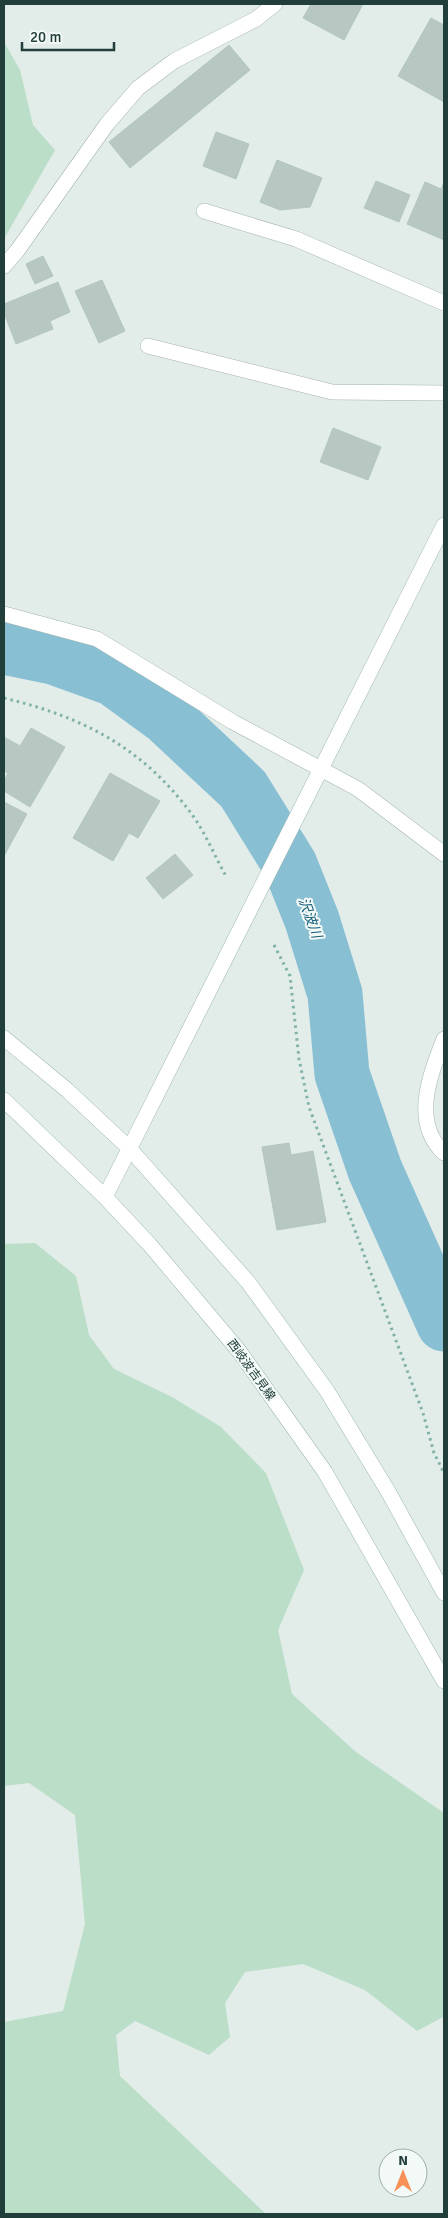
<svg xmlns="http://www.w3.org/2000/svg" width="448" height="2218" font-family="Signika,'Noto Sans JP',sans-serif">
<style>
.green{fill:#badec8}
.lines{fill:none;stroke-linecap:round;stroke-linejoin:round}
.river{stroke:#88bfd3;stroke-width:55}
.building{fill:#b7c7c2;stroke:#b4c6c1}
.street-casing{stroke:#a4b4b1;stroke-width:16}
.secondary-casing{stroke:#9fb9b3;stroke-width:16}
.path{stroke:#81b1a8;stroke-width:3;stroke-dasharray:2.5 4;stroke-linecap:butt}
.street{stroke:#fff;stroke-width:15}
.secondary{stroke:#fff;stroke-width:15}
.labels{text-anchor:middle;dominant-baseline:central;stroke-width:4;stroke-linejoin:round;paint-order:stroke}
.street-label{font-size:12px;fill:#213e3a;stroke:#f2f9f6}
.water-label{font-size:14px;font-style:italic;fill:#19607c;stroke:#f2f9f6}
</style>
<rect width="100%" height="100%" fill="#e2ece9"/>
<path class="green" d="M 4,42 L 20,70 L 33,125 L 55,150 L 4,239 Z
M 35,1243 L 76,1276 L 89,1335 L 114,1369 L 172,1397 L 221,1427 L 266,1473 L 304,1570 L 278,1630 L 292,1694 L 356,1752 L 444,1813 L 443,2017 L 417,2031 L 365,1990 L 303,1964 L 245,1972 L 225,2003 L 230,2037 L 209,2055 L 135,2021 L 116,2035 L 120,2076 L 266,2214 L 4,2214 L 4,2022 L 63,2011 L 85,1924 L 75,1815 L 29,1783 L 4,1786 L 4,1244 Z"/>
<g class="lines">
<path class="river" d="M 4,647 L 53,657 L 114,679 L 166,717 L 243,789 L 290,865 L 312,920 L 335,994 L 342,1074 L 375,1170 L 444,1324"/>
</g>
<path class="building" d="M 311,4 L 363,4 L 344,40 L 303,18 Z
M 431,18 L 444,25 L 444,102 L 398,76 Z
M 229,45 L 250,70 L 130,168 L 109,142 Z
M 216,132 L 249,144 L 236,179 L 203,166 Z
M 277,160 L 322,178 L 310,207 L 280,210 L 260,202 Z
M 376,181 L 410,195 L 399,222 L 364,208 Z
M 425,182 L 441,189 L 444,182 L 444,240 L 407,224 Z
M 43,256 L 53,276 L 35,284 L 26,264 Z
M 102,280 L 125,331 L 99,343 L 75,291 Z
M 58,282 L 70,312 L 50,321 L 53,329 L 16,344 L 4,313 L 4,304 Z
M 333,428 L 381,447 L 368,480 L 320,462 Z
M 31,728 L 65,747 L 30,807 L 4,791 L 4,781 L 8,773 L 4,771 L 4,737 L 20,746 Z
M 110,773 L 160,801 L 138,838 L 129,833 L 113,861 L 73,838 Z
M 4,802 L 27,814 L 4,856 Z
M 175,854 L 193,875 L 163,899 L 146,878 Z
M 289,1143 L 291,1155 L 313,1151 L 326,1222 L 277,1230 L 262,1147 Z"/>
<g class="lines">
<g class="street-casing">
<path id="street" d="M 204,211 L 296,239 L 444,303
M 4,266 L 17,251 L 107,124 L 138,88 L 174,61 L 256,19 L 275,4
M 148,346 L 332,392 L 444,393
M 4,614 L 97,639 L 233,722 L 358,789 L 444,854
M 444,1039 C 430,1075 411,1122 444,1153"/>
</g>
<g class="secondary-casing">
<path id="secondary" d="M 4,1038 L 67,1090 L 129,1148 L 248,1282 L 327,1391 L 389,1493 L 444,1593
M 4,1100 L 105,1197 L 150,1245 L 239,1351 L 325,1472 L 444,1681
M 105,1197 L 444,525"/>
</g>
<path class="path" d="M 4,698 C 83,717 144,748 193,816 C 206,834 215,857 226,876
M 274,945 L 290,976 L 299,1059 L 309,1107 L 423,1413 L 434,1453 L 444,1473"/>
<use href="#street" class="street"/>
<use href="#secondary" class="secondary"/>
</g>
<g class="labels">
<g class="street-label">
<text transform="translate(251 1370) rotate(54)">西岐波吉見線</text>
</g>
<g class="water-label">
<text transform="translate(310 918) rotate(70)">沢波川</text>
</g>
</g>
<rect width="448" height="2218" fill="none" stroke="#213e3a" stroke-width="10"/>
<g transform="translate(403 2173)"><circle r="24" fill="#f2f9f6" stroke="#9eaeab"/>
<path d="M0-4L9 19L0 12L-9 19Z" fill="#f69056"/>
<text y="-8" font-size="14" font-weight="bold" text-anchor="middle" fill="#213e3a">N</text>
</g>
<path d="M22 42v8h92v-8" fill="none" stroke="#213e3a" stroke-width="2.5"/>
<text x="30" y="42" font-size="15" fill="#213e3a" stroke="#f2f9f6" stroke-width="4" paint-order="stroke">20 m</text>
</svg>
